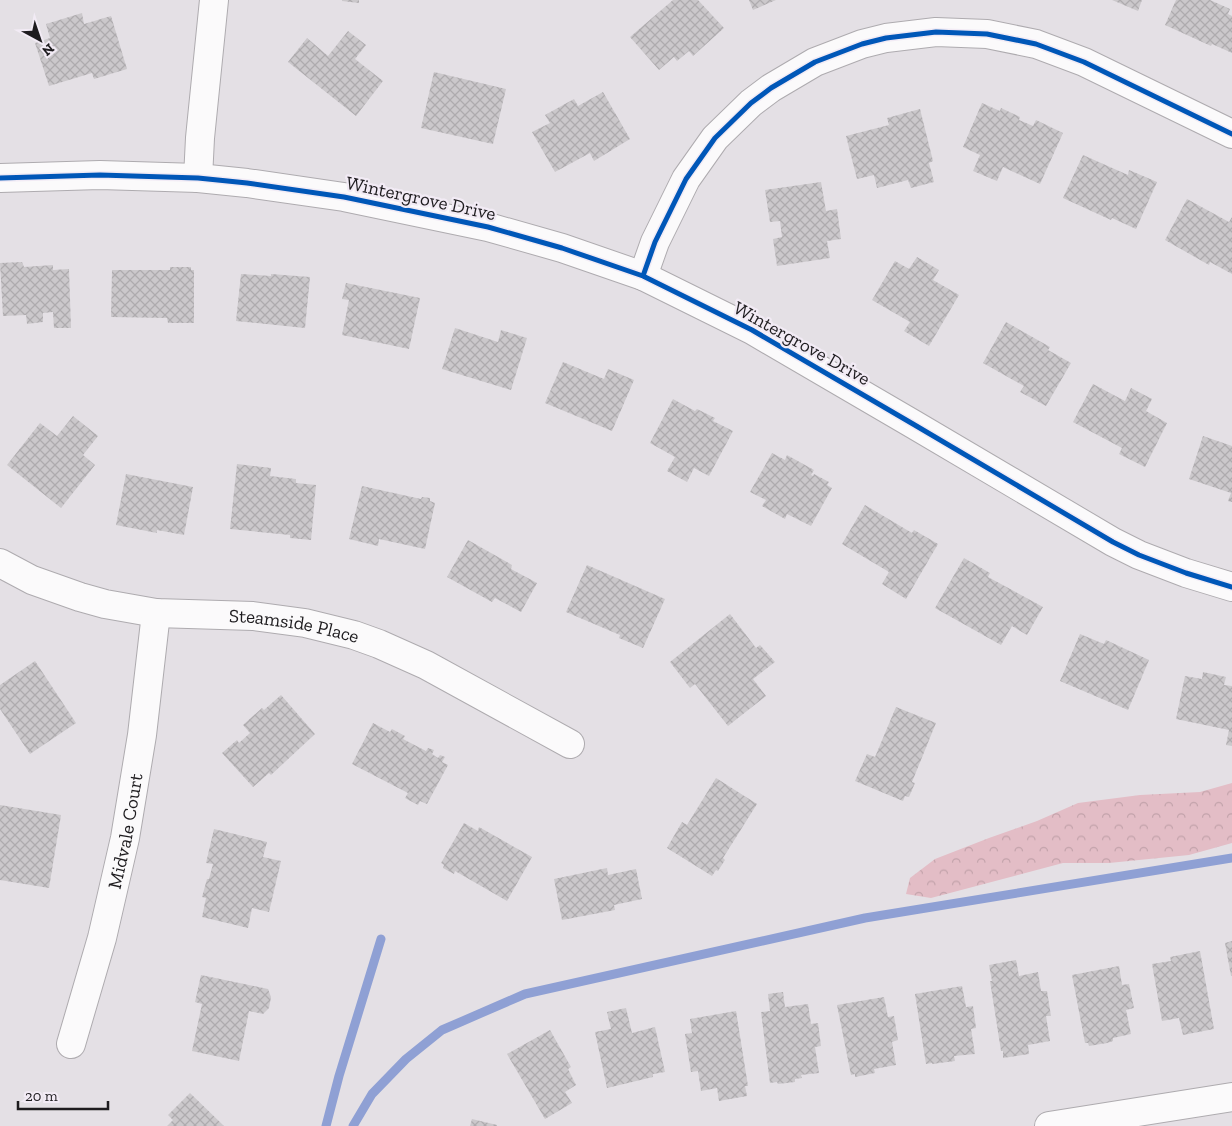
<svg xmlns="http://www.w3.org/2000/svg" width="1232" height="1126" font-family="'Zilla Slab',serif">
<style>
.forest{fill:url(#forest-crowns)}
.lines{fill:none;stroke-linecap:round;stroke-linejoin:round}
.stream{stroke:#8fa0d4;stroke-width:9}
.building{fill:url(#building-cross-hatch)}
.street-casing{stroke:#aeabaf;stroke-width:30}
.street{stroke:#fbfafb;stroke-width:28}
.cycleway-casing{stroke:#f2ebf5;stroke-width:8}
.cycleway{stroke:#0057b8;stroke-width:5}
.labels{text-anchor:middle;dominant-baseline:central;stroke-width:4.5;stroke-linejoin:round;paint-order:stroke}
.street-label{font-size:19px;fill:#1e1c1f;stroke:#f2ebf5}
</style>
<defs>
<pattern id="forest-crowns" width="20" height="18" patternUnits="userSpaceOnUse" patternTransform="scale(1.25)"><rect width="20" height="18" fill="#e3bdc6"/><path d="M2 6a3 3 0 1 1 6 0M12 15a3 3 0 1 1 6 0" fill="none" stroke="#c2a2aa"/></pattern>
<pattern id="building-cross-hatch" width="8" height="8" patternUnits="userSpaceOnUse" patternTransform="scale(1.25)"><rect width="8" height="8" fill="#cbc8cb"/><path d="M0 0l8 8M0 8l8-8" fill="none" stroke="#aeabae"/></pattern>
</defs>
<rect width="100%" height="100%" fill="#e4e0e5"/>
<path class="forest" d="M 1232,783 L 1232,843 L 1189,855 L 1109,863 L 1063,863 L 931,898 L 906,894 L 910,878 L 935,859 L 989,838 L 1037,821 L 1078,803 L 1140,795 L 1200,792 Z"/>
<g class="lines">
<path class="stream" d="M 326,1126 L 339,1076 L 381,939
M 353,1126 L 372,1094 L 406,1059 L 442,1030 L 525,994 L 865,918 L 1232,858"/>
</g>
<path class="building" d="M 342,0 L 359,0 L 359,3 L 342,1 Z
M 673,0 L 698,0 L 724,28 L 693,56 L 689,51 L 677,61 L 674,57 L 659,70 L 630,37 Z
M 749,0 L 776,0 L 753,10 Z
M 1112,0 L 1142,0 L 1138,11 Z
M 1176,0 L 1210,0 L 1230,9 L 1228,14 L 1232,16 L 1232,53 L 1212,44 L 1211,46 L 1165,25 Z
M 82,13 L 84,24 L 111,16 L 127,69 L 94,79 L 92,73 L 49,86 L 35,43 L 50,38 L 46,24 Z
M 348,31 L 366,45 L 355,59 L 383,81 L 356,116 L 288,62 L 307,38 L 328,56 Z
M 434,72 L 506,89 L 493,144 L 421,128 Z
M 603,92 L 630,139 L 594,161 L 590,153 L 555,172 L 532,132 L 550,123 L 545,115 L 574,99 L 578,106 Z
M 982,103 L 1000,111 L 1001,108 L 1020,117 L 1019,120 L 1033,126 L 1036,120 L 1063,133 L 1040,184 L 1003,167 L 997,181 L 973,171 L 980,155 L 963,147 Z
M 920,109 L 933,161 L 929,163 L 934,182 L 911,188 L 908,180 L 877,188 L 874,175 L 857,179 L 846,136 L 889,125 L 887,118 Z
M 1083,155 L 1128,175 L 1129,170 L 1157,182 L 1136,229 L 1112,218 L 1111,220 L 1063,198 Z
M 821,182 L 826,211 L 837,209 L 841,239 L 827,241 L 830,258 L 777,266 L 773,239 L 782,237 L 780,221 L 770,222 L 765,190 Z
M 1187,199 L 1229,222 L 1232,217 L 1232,274 L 1210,262 L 1209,265 L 1165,240 Z
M 917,257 L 939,270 L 933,280 L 959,295 L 929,346 L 904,331 L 910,322 L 872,300 L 895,261 L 909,269 Z
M 22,262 L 24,267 L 53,265 L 53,270 L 69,269 L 71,328 L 54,328 L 53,312 L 43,313 L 43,322 L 27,324 L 26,315 L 3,316 L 0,263 Z
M 170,267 L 191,267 L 191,270 L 194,270 L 194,323 L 168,323 L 167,318 L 111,317 L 112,270 L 170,270 Z
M 241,274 L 271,276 L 271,274 L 310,277 L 305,328 L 236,321 Z
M 346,283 L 420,298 L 409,349 L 342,335 L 349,300 L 342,299 Z
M 1006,322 L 1050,347 L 1048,350 L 1071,363 L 1046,406 L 1020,392 L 1024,386 L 983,363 Z
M 455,328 L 498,342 L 501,330 L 527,338 L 511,390 L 442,369 Z
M 563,362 L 604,379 L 608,369 L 634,380 L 612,431 L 545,403 Z
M 1093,384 L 1125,401 L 1131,388 L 1152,399 L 1146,411 L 1167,423 L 1145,467 L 1119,454 L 1122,448 L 1073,422 Z
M 673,399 L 695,411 L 697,409 L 715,418 L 713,421 L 733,431 L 709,476 L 694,468 L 687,482 L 667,471 L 675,457 L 650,443 Z
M 73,416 L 98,436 L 83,455 L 95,465 L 61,508 L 7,465 L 40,423 L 57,436 Z
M 1203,436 L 1232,446 L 1232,502 L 1228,501 L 1231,493 L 1189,479 Z
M 772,453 L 785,460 L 787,455 L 814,470 L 811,475 L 813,476 L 814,474 L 829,482 L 827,485 L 832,488 L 811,526 L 787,514 L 785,519 L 762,506 L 766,500 L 750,492 Z
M 237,464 L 271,468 L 270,476 L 296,479 L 296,483 L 316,485 L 311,540 L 290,538 L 290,535 L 230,529 Z
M 126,474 L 193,487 L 184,535 L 157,530 L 157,533 L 116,525 Z
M 362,486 L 421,499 L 422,497 L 430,498 L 430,501 L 435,503 L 425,549 L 379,539 L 378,546 L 349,539 Z
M 865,505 L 912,533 L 914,530 L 938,544 L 906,599 L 882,584 L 889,572 L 842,544 Z
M 468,540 L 512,565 L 511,569 L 537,583 L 521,612 L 495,598 L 492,602 L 447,577 Z
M 964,558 L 990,573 L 988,577 L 1043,607 L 1027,635 L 1012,626 L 1001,645 L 935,608 Z
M 587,565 L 665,599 L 643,648 L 619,638 L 620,635 L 566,612 Z
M 730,614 L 756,648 L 760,645 L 775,662 L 753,679 L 766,696 L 728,726 L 695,684 L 690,688 L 670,662 Z
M 1080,634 L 1104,644 L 1106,640 L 1149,660 L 1128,710 L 1060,681 Z
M 35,661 L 76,723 L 30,754 L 0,709 L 0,685 Z
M 1203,672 L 1226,677 L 1224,685 L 1232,686 L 1232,746 L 1226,745 L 1229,730 L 1176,719 L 1185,676 L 1202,679 Z
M 281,695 L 315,734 L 271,775 L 269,773 L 253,787 L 222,753 L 237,740 L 239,743 L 250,733 L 243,725 L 262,708 L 264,710 Z
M 896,707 L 936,723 L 912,782 L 915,783 L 909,797 L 905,796 L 903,801 L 855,781 L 867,754 L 875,757 Z
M 373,723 L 390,732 L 392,729 L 405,736 L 403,739 L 426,751 L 428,748 L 434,750 L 432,754 L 438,758 L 440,755 L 445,757 L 442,762 L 448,765 L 427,804 L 420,801 L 418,805 L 405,798 L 408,793 L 352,764 Z
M 716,778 L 757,804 L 723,858 L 725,860 L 718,871 L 716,870 L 712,876 L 667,848 L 682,822 L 687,825 Z
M 0,805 L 61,815 L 49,888 L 0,880 Z
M 464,823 L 478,831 L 479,827 L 532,857 L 507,901 L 455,871 L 454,874 L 443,868 L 444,865 L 441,863 Z
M 214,829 L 267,842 L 263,857 L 281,861 L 269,912 L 252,908 L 248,928 L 202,917 L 206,898 L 202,897 L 207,879 L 209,879 L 213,864 L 206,863 Z
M 607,868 L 608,875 L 636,869 L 642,899 L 614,905 L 615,910 L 562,920 L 554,879 Z
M 1232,941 L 1232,976 L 1231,976 L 1225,943 Z
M 1200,951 L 1214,1029 L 1183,1035 L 1179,1018 L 1162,1021 L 1152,964 L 1171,961 L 1170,957 Z
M 1016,960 L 1019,976 L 1038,972 L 1041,991 L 1047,991 L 1051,1016 L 1046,1016 L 1050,1041 L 1028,1045 L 1029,1054 L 1003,1058 L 1003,1051 L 1001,1051 L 990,981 L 992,981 L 989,965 Z
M 1119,966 L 1122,985 L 1129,984 L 1134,1008 L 1126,1010 L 1131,1034 L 1113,1038 L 1113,1041 L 1107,1043 L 1089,1046 L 1088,1043 L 1085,1043 L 1072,975 Z
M 201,975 L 268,989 L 271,997 L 269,1008 L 263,1014 L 249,1011 L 239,1061 L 192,1051 L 202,1004 L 195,1002 Z
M 962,986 L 966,1007 L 973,1006 L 976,1028 L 971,1029 L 975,1054 L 954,1056 L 955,1061 L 932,1064 L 932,1063 L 926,1064 L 915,994 Z
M 783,992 L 785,1007 L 808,1004 L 811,1024 L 818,1023 L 821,1046 L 815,1047 L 819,1073 L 801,1075 L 802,1078 L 795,1079 L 795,1082 L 778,1084 L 777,1082 L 770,1083 L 761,1012 L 770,1011 L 768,994 Z
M 884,997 L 888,1017 L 894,1016 L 898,1040 L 892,1042 L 896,1065 L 874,1069 L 875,1073 L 855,1077 L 855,1074 L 851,1075 L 837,1005 Z
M 626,1008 L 632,1033 L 655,1027 L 665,1072 L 653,1074 L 653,1077 L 607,1088 L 595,1032 L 611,1029 L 607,1012 Z
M 736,1011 L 748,1086 L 745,1086 L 747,1096 L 719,1101 L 717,1088 L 701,1091 L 698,1071 L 691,1072 L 685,1034 L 692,1033 L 690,1019 Z
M 550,1030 L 571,1067 L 568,1069 L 576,1085 L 565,1092 L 572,1103 L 545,1119 L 507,1054 Z
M 190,1093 L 224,1126 L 167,1126 L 173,1120 L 168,1115 Z
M 472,1119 L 497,1125 L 497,1126 L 470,1126 Z"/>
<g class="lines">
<g class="street-casing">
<g id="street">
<path d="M 0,178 L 100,175 L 198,178 L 247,183 L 344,197 L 488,227 L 562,248 L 643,276 L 752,330 L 913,424 L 1113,542 L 1139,555 L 1186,573 L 1232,587"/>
<path d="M 198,178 L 200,138 L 214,0"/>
<path d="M 643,276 L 655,242 L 686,179 L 715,138 L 751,103 L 771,88 L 815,62 L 862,44 L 886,38 L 936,32 L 987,34 L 1036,44 L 1084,62 L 1232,134"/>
<path id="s1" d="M 0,563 L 32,580 L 80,597 L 105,604 L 156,613 L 253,616 L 305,623 L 354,635 L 379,644 L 426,665 L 570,744"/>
<path id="s2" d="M 71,1044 L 102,938 L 125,838 L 142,735 L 156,613"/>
<path d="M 1049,1126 L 1232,1097"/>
</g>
</g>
<use href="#street" class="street"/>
<g class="cycleway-casing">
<path id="cycleway" d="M 0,178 L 100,175 L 198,178 L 247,183 L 344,197 L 488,227 L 562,248 L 643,276 L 752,330 L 913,424 L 1113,542 L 1139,555 L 1186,573 L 1232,587
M 643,276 L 655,242 L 686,179 L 715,138 L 751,103 L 771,88 L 815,62 L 862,44 L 886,38 L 936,32 L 987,34 L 1036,44 L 1084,62 L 1232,134"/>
</g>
<use href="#cycleway" class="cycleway"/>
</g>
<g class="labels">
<g class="street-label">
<text transform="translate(421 198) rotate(12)">Wintergrove Drive</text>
<text transform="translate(802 343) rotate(29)">Wintergrove Drive</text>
<text stroke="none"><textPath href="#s1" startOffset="304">Steamside Place</textPath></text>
<text stroke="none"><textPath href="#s2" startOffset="220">Midvale Court</textPath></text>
</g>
</g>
<g transform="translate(40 40) rotate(140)" stroke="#f2ebf5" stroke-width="4" paint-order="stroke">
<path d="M0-4L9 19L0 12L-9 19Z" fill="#1e1c1f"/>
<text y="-8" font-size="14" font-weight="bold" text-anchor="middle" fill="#1e1c1f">N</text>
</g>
<path d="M18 1101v8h90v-8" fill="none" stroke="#1e1c1f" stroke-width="2.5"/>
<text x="25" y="1101" font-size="15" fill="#1e1c1f" stroke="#f2ebf5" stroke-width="4" paint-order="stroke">20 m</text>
</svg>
